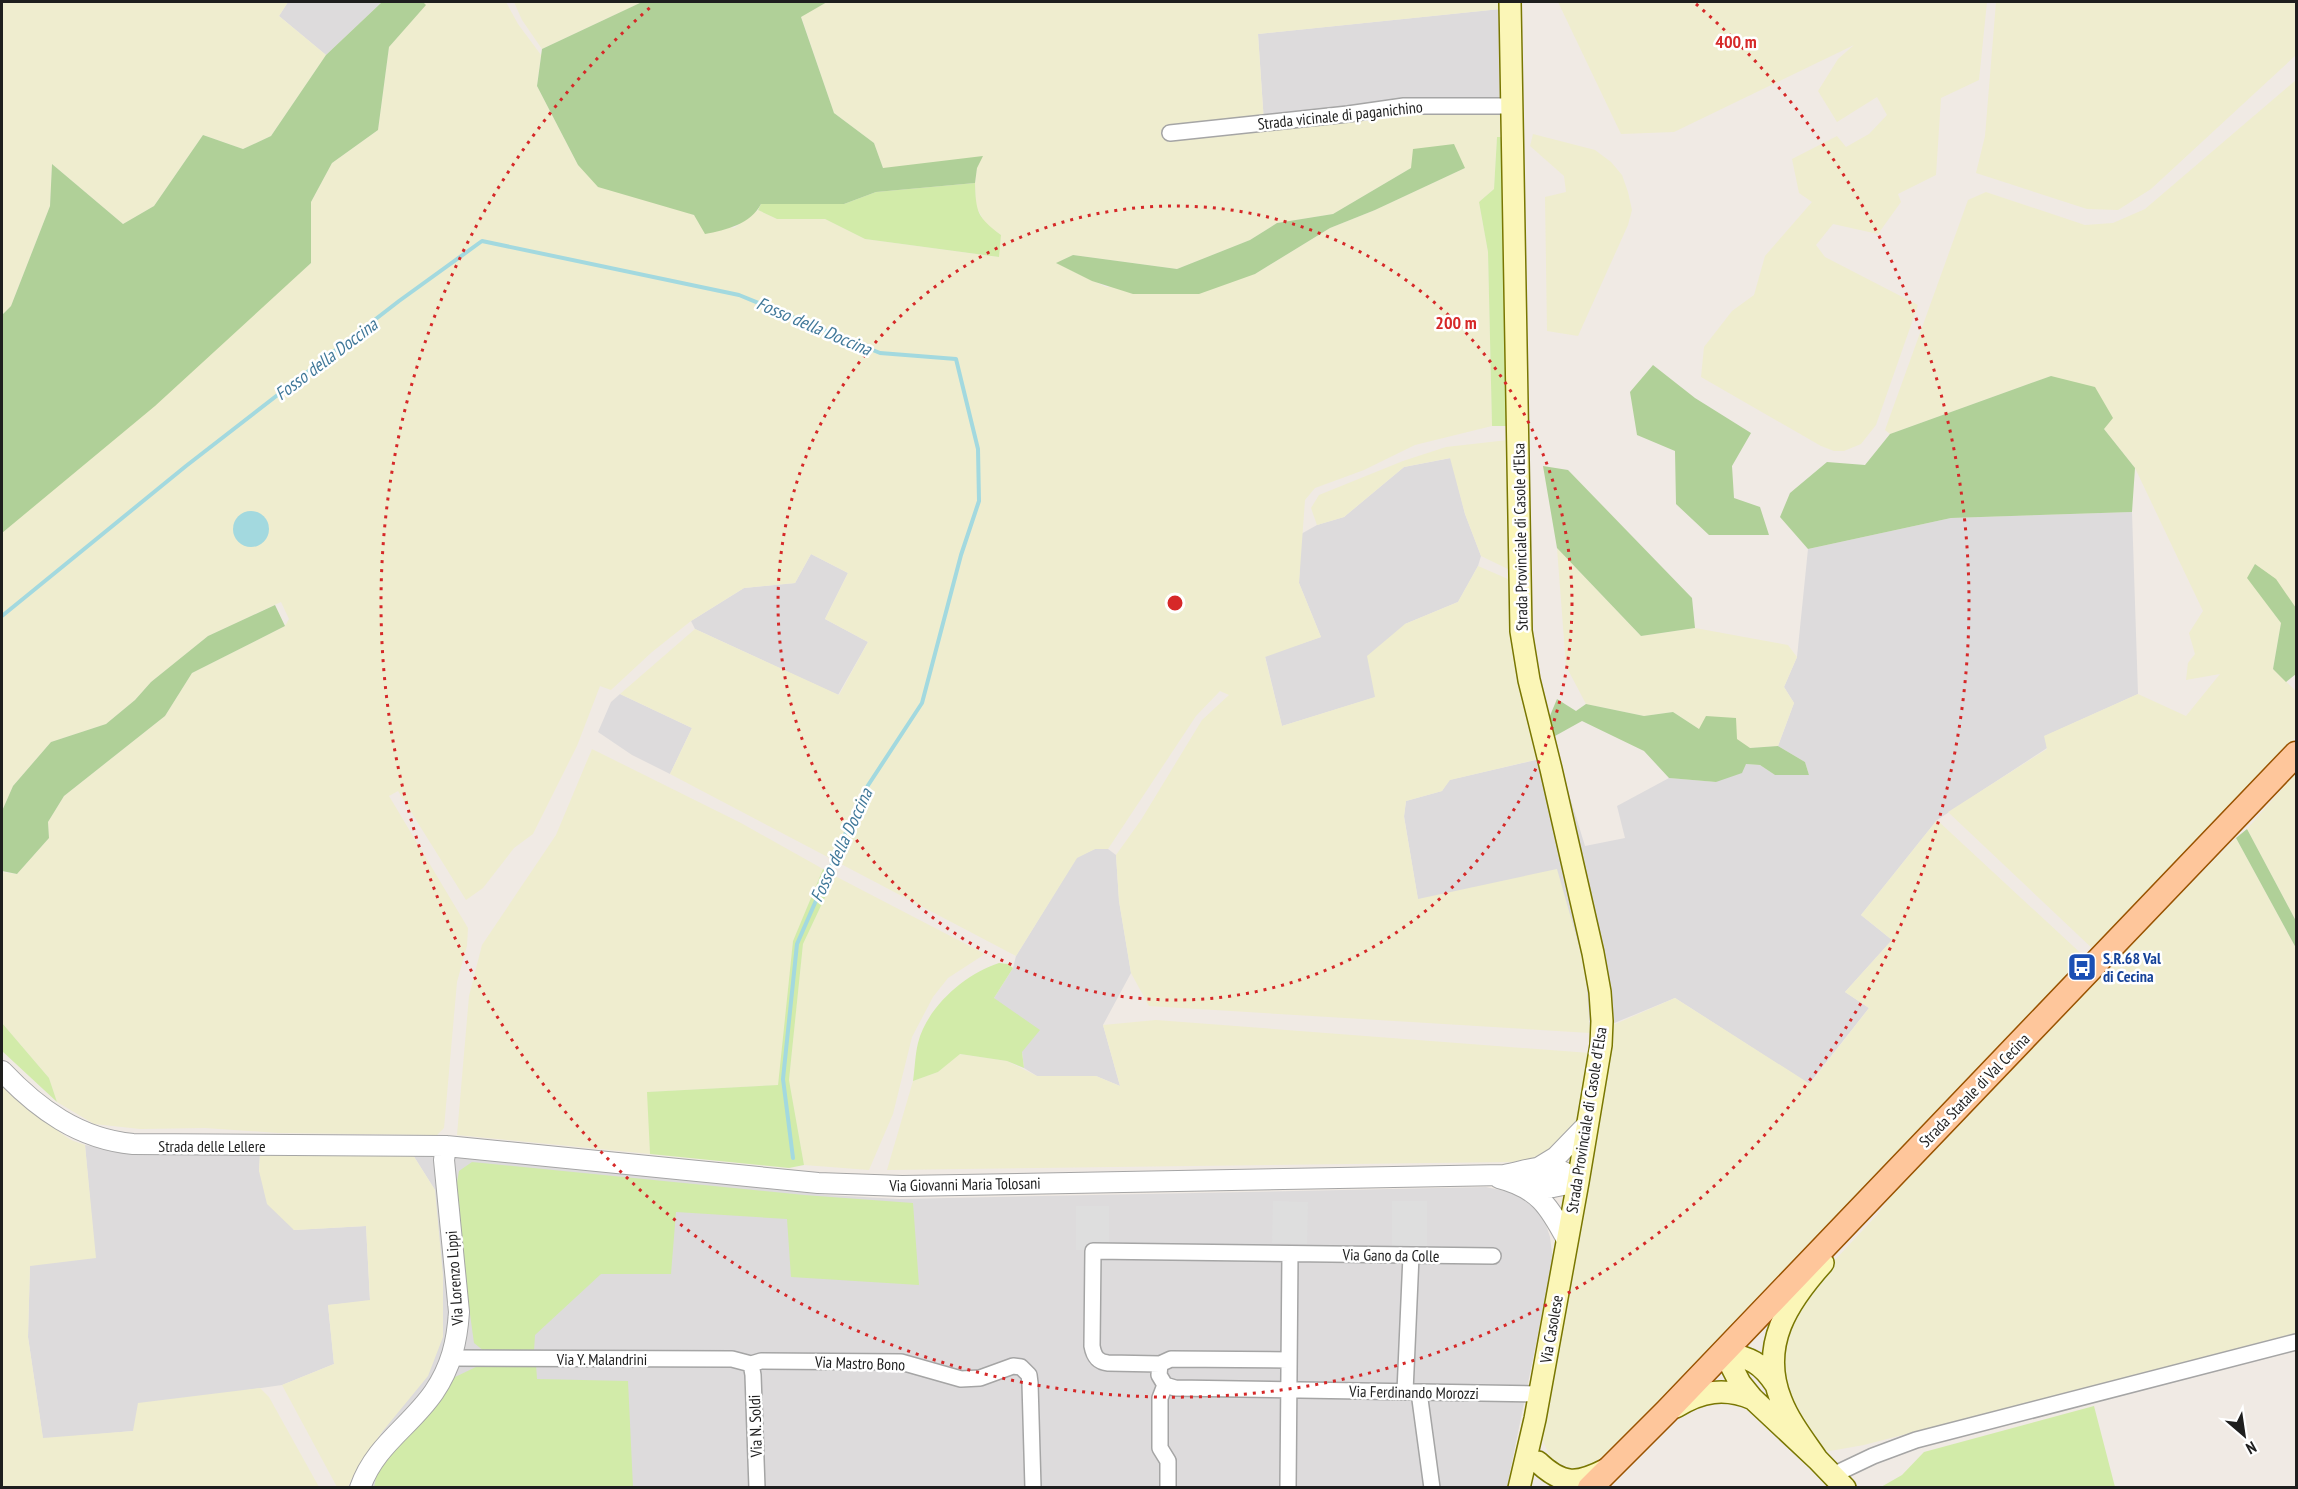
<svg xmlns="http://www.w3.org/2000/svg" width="2298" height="1489" font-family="'PT Sans Narrow',sans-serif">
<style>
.residential{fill:#dddbdc}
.farmland{fill:#efedcf;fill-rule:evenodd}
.grass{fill:#d2eba9}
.forest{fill:#b0d098}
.parking{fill:#dedede}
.water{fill:#a3d9df}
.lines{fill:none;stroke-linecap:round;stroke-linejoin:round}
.stream{stroke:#a3d9df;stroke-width:4}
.minor-casing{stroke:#a5a5a5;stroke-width:18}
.tertiary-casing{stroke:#a5a5a5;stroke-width:22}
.secondary-casing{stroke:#797702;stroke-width:24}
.primary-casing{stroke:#995300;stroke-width:27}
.minor{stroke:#fff;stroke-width:15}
.tertiary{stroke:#fff;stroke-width:20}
.secondary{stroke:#fbf6b7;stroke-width:21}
.primary{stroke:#fec69b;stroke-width:24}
.ring{fill:none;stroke:#d62828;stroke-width:3;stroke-dasharray:3 6}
.labels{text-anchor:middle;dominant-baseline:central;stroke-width:5;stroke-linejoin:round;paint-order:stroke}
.street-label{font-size:16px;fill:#1e1e1e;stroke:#fff}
.transit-label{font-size:16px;font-weight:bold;fill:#164399;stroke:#fff;text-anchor:start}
.water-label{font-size:18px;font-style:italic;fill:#407899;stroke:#fff}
.centre{fill:#d62828;stroke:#fff;stroke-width:3}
.ring-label{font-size:18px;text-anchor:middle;font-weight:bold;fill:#d62828;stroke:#fff;stroke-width:5;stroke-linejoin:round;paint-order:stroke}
</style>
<rect width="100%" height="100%" fill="#f0eae4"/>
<path class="residential" d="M 288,2 L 382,2 L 326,55 L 279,16 Z
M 1510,8 L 1511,106 L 1264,123 L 1258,34 Z
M 1451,458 L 1465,514 L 1481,556 L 1478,566 L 1458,602 L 1405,624 L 1376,697 L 1282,726 L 1265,656 L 1321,637 L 1299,583 L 1301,534 L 1317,525 L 1344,517 L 1404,467 Z
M 2132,512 L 2138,694 L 2045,736 L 2047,748 L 1937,820 L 1861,915 L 1892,940 L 1845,992 L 1869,1008 L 1809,1084 L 1675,998 L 1590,1033 L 1585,967 L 1418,900 L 1404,816 L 1406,801 L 1442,791 L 1449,780 L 1557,755 L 1585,846 L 1625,838 L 1617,806 L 1669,778 L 1716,782 L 1746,764 L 1760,765 L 1775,775 L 1809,775 L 1805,762 L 1778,746 L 1794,703 L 1784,687 L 1797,657 L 1808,549 L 1951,518 Z
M 811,554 L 848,573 L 825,619 L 868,642 L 838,695 L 695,629 L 691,621 L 744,588 L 795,583 Z
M 620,694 L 692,728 L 670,774 L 632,755 L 598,732 L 611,702 Z
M 1095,849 L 1108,849 L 1116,855 L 1119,901 L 1131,973 L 1103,1025 L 1120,1086 L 1096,1076 L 1037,1076 L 1024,1068 L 1022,1052 L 994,998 L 1013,968 L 1016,956 L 1077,857 Z
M 85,1145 L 141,1154 L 260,1154 L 259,1171 L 294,1230 L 366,1226 L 370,1301 L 328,1305 L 334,1364 L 282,1385 L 247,1390 L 133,1431 L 43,1439 L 28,1337 L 30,1265 L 95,1257 Z
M 413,1155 L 471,1157 L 827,1195 L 900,1199 L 1486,1187 L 1514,1193 L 1530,1202 L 1543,1215 L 1550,1237 L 1553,1260 L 1507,1487 L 348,1488 L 358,1466 L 382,1432 L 435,1190 Z"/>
<path class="farmland" d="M 2,2 L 288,2 L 279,16 L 326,55 L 271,136 L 243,149 L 203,135 L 154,206 L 123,224 L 52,164 L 50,206 L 11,306 L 2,315 Z
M 423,2 L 506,2 L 518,24 L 541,55 L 537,86 L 578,165 L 694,215 L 734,228 L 758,210 L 777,219 L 825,219 L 865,239 L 998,257 L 1001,235 L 985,223 L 976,206 L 975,183 L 977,168 L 883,168 L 874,143 L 834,113 L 801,16 L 827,2 L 1510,2 L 1510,8 L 1258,34 L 1264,123 L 1348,114 L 1502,112 L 1505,137 L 1497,137 L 1494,189 L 1479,202 L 1488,252 L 1492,426 L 1415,445 L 1364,470 L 1315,488 L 1305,500 L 1299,583 L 1321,637 L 1265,657 L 1282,726 L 1375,697 L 1367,656 L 1405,624 L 1458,602 L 1478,566 L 1508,579 L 1513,647 L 1539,759 L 1450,780 L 1442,791 L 1406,801 L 1404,817 L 1418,899 L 1557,869 L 1585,967 L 1590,1033 L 1149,1006 L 1131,973 L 1119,901 L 1116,855 L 1141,820 L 1202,720 L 1229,695 L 1220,691 L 1196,716 L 1108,849 L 1095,849 L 1077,858 L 1016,956 L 670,774 L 692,728 L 620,694 L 695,629 L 839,695 L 868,642 L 825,619 L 848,573 L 811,554 L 795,583 L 744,588 L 691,621 L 652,652 L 611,690 L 600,686 L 577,746 L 533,834 L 514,848 L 483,888 L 466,900 L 398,791 L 389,796 L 468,928 L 467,946 L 457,982 L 444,1128 L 437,1135 L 278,1133 L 205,1128 L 140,1129 L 94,1124 L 57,1102 L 49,1078 L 2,1023 L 2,872 L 17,874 L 49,838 L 48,822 L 64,796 L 165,716 L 192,673 L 285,626 L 289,619 L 281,602 L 208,636 L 151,682 L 135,700 L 106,724 L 51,742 L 13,786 L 2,811 L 2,533 L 311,263 L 311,202 L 332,163 L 378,130 L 389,47 L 425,5 ZM 1411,168 L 1465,168 L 1375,210 L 1330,228 L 1255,274 L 1106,287 L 1057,263 L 1073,255 L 1177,269 L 1250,240 L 1277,223 L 1333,214 Z
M 514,2 L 642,2 L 542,49 L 522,20 Z
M 1558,2 L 1987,2 L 1979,80 L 1941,98 L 1936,175 L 1898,194 L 1901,202 L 1878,234 L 1833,224 L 1816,245 L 1825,257 L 1918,305 L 1876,425 L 1861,444 L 1844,451 L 1834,451 L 1821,446 L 1701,377 L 1704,347 L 1732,311 L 1754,295 L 1765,256 L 1812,202 L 1799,193 L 1792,159 L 1837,136 L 1846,147 L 1869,134 L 1887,115 L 1877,97 L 1837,122 L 1818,91 L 1838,59 L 1854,45 L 1674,132 L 1621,134 Z
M 1996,2 L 2296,2 L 2296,55 L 2151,189 L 2118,210 L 2087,209 L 1976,173 L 1985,136 Z
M 2296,80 L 2296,608 L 2255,564 L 2248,578 L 2281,623 L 2273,669 L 2296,691 L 2296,737 L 2095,951 L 1948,812 L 2047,749 L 2044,736 L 2138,694 L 2186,716 L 2220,674 L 2186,680 L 2188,663 L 2195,654 L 2189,633 L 2203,611 L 2135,468 L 2104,429 L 2051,376 L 1890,434 L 1885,430 L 1968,200 L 1986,192 L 2085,225 L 2113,223 L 2145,209 Z
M 1533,134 L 1595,150 L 1611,162 L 1622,175 L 1628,192 L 1632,210 L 1628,225 L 1578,336 L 1547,331 L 1545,197 L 1566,192 L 1564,176 L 1530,146 Z
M 1508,440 L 1510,570 L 1481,556 L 1465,514 L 1450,458 L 1404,467 L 1344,517 L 1317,525 L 1311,508 L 1319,495 L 1403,461 L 1446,447 Z
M 1557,548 L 1641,636 L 1695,628 L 1788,645 L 1797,657 L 1784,687 L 1794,703 L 1778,746 L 1749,748 L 1736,739 L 1736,718 L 1699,729 L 1673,712 L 1644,716 L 1586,704 L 1566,666 Z
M 592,749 L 741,823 L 823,869 L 793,941 L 778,1085 L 648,1092 L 650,1154 L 457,1135 L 469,996 L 482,945 L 556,835 Z
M 2296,773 L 2296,921 L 2247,829 Z
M 1937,820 L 2087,959 L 1913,1136 L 1621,1446 L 1596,1463 L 1578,1472 L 1551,1459 L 1542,1439 L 1613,1025 L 1675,998 L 1810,1084 L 1869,1008 L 1845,992 L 1892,940 L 1861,915 Z
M 2236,838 L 2296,948 L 2296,1333 L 1864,1445 L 1830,1451 L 1820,1449 L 1800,1425 L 1780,1365 L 1791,1319 L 1818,1278 L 1877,1215 L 1912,1168 L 2059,1014 L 2153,922 Z
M 835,876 L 985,954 L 948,978 L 933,997 L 912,1037 L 893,1114 L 869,1170 L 804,1165 L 789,1080 L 803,944 Z
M 1156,1020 L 1590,1053 L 1581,1112 L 1574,1124 L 1560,1142 L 1545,1152 L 1530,1159 L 1513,1162 L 887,1170 L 913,1081 L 938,1072 L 959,1054 L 1007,1061 L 1037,1076 L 1096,1076 L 1120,1086 L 1103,1025 Z
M 2,1085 L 62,1134 L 71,1140 L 85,1145 L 96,1258 L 30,1266 L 28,1337 L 43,1438 L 133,1431 L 138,1403 L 260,1388 L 269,1397 L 319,1487 L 2,1487 Z
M 260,1154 L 413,1155 L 435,1190 L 443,1275 L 443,1337 L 428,1376 L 382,1432 L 358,1466 L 348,1487 L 337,1487 L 282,1385 L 334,1364 L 328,1305 L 370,1300 L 366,1226 L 294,1230 L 267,1204 L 259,1171 Z"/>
<path class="grass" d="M 1497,137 L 1505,137 L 1509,426 L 1492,426 L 1488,252 L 1479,202 L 1494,189 Z
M 975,183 C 976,212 977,217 1001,235 L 999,257 L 865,239 L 825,219 L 777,219 L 758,210 L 761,204 L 844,204 L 876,192 Z
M 823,869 L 835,876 L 803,944 L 789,1080 L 804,1165 L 789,1168 L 650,1154 L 647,1092 L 778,1085 L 793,941 Z
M 999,963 L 1008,964 L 1013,968 L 994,998 L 1040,1030 L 1022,1052 L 1024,1068 L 1007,1061 L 960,1054 L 938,1072 L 913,1081 C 915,1068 915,1055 918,1043 C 927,1007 965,974 999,963 Z
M 2,1023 L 49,1078 L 57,1102 L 2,1051 Z
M 472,1162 L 804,1195 L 913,1203 L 919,1285 L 791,1277 L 787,1219 L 676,1212 L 671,1274 L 601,1274 L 535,1335 L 534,1351 L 484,1351 L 474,1343 L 454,1199 L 459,1171 Z
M 536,1364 L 537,1379 L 628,1381 L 633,1487 L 374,1488 L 378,1467 L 451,1379 L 480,1365 Z
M 2094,1406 L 2115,1487 L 1881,1487 L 1902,1475 L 1924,1452 Z"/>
<path class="forest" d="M 382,2 L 423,2 L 426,5 L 389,47 L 378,130 L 332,163 L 311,202 L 311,263 L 155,406 L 2,533 L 2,315 L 11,306 L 50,206 L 52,164 L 123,224 L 154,206 L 203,135 L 243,149 L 271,136 L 326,55 Z
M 642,2 L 827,2 L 801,17 L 834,113 L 874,143 L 883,168 L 983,156 L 977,168 L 975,183 L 876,192 L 844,204 L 761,204 C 751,224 726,230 705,234 L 694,215 L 598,187 L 578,165 L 537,86 L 542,49 Z
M 1454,144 L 1465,168 L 1375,210 L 1330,228 L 1255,274 L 1199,294 L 1133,294 L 1092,281 L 1056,263 L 1073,255 L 1177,269 L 1250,240 L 1277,223 L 1333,214 L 1411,168 L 1413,149 Z
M 1653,365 L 1695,398 L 1751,433 L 1732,466 L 1734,498 L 1760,507 L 1769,535 L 1709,535 L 1676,504 L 1675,451 L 1637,435 L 1630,392 Z
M 2051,376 L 2095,387 L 2113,418 L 2104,429 L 2135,468 L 2132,512 L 1951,518 L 1808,549 L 1780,517 L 1790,493 L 1827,462 L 1865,465 L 1890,434 Z
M 1543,466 L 1568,470 L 1692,598 L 1695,628 L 1641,636 L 1557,548 Z
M 2255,564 L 2276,579 L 2296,608 L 2296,674 L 2286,682 L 2273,669 L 2281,623 L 2247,578 Z
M 275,605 L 285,626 L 192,673 L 165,716 L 64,796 L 48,822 L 49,838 L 17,874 L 2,871 L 2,811 L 13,786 L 51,742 L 106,724 L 135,700 L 151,682 L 208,636 Z
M 1557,699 L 1576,711 L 1586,704 L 1644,716 L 1673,712 L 1699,729 L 1706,716 L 1736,718 L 1737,739 L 1750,748 L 1778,746 L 1805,762 L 1809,775 L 1775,775 L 1760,765 L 1746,764 L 1742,773 L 1716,782 L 1669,778 L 1644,751 L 1582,721 L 1555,736 L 1549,718 Z
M 2247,829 L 2296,921 L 2296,948 L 2236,838 Z"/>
<path class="parking" d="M 1273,1201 L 1308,1202 L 1307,1244 L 1272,1243 Z
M 1392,1201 L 1427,1201 L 1427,1249 L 1392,1249 Z
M 1076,1206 L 1109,1206 L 1109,1243 L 1088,1243 L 1087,1250 L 1076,1250 Z"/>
<path class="water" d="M233 529a18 18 0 1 1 36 0a18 18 0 1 1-36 0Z"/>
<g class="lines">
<path class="stream" d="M 2,616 L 186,466 L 399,301 L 482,241 L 739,295 L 880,353 L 956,359 L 978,449 L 979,501 L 961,555 L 922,703 L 863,793 L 797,944 L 783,1079 L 793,1158"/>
<g class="minor-casing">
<path id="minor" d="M 1170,133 L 1348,114 L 1404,106 L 1511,106
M 452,1358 L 732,1359 L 751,1364
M 1289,1360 L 1171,1359 L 1160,1364 L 1159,1375 L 1165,1385 L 1175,1388 L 1540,1394
M 751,1364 L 761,1361 L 901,1362 L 961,1379 L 980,1378 L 1013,1366 L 1021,1367 L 1029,1375 L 1030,1383 L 1033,1488
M 751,1364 L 753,1375 L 757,1488
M 1160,1364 L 1108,1363 C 1098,1362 1094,1357 1092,1346 L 1093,1251 L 1493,1256
M 1165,1385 L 1160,1398 L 1160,1448 L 1168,1461 L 1168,1488
M 1405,1392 L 1411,1256
M 1419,1392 L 1432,1488
M 1833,1475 L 1873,1456 L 1916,1440 L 2296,1342
M 1288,1488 L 1290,1254"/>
</g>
<g class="tertiary-casing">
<path id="tertiary" d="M 2,1071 C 38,1109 79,1139 133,1144 L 446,1146 L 818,1183 L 902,1186 L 1504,1175 C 1536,1169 1550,1158 1578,1182
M 1538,1168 L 1556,1157 L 1587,1125
M 1499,1178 C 1538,1188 1549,1206 1567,1240
M 1527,1188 L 1553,1187 L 1578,1182
M 360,1488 C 375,1445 410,1427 434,1392 C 451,1367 457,1342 459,1312 L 444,1160 L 446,1146"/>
</g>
<g class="secondary-casing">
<path id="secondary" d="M 1510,2 L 1521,631 L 1529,680 L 1551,769 L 1593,953 L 1600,992 L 1602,1021 L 1601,1045 L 1578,1182 L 1535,1419 L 1519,1488
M 1724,1352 L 1740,1383 L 1753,1399 L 1817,1459 L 1845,1488
M 1724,1352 C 1750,1358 1761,1362 1776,1385
M 1676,1407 C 1701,1391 1725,1387 1753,1399
M 1817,1459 C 1804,1440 1789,1421 1781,1400 C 1759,1345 1788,1302 1823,1263
M 1538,1462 C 1563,1486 1578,1484 1607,1469"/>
</g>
<g class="primary-casing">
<path id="primary" d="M 1590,1488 L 1667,1411 L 2296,754"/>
</g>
<use href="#minor" class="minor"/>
<use href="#tertiary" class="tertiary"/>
<use href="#secondary" class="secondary"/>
<use href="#primary" class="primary"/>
</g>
<g class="ring">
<circle cx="1175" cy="603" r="397"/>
<path d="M1696 4A794 794 0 1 1 654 4"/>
</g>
<defs>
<g id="bus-square" transform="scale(1.5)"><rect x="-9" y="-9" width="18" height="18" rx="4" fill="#1a4fb4" stroke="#fff"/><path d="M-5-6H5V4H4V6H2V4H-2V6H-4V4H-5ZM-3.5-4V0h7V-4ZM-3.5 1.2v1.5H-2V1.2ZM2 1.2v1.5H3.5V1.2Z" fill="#fff"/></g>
</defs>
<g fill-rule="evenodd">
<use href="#bus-square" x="2082" y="967"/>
</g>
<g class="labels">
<g class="street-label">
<text transform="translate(1340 115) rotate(-6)">Strada vicinale di paganichino</text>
<text transform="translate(1520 537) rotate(-91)">Strada Provinciale di Casole d'Elsa</text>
<text transform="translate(1974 1090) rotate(-46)">Strada Statale di Val Cecina</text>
<text transform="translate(1586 1120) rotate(-81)">Strada Provinciale di Casole d'Elsa</text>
<text x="212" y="1146">Strada delle Lellere</text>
<text transform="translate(965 1184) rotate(-1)">Via Giovanni Maria Tolosani</text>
<text transform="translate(1391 1255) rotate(1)">Via Gano da Colle</text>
<text transform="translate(454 1278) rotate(-94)">Via Lorenzo Lippi</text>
<text transform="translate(1551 1329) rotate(-80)">Via Casolese</text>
<text x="602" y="1359">Via Y. Malandrini</text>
<text transform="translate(860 1363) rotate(2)">Via Mastro Bono</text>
<text transform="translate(1414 1392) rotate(1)">Via Ferdinando Morozzi</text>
<text transform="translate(755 1426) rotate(-92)">Via N. Soldi</text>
</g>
<g class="transit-label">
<text x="2103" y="958">S.R.68 Val<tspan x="2103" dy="18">di Cecina</tspan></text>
</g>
<g class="water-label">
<text transform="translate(814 326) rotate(23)">Fosso della Doccina</text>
<text transform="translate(326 359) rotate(-37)">Fosso della Doccina</text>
<text transform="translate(841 845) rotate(-65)">Fosso della Doccina</text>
</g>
</g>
<circle cx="1175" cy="603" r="9" class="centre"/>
<g class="ring-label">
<text x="1736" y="48">400 m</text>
<text x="1456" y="329">200 m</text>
</g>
<rect width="2298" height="1489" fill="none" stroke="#1e1e1e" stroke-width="6"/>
<g transform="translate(2244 1435) rotate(151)" stroke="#ffffff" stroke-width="4.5" paint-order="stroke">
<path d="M0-4.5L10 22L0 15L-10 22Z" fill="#1e1e1e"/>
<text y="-9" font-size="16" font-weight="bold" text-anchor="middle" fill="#1e1e1e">N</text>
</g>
</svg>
